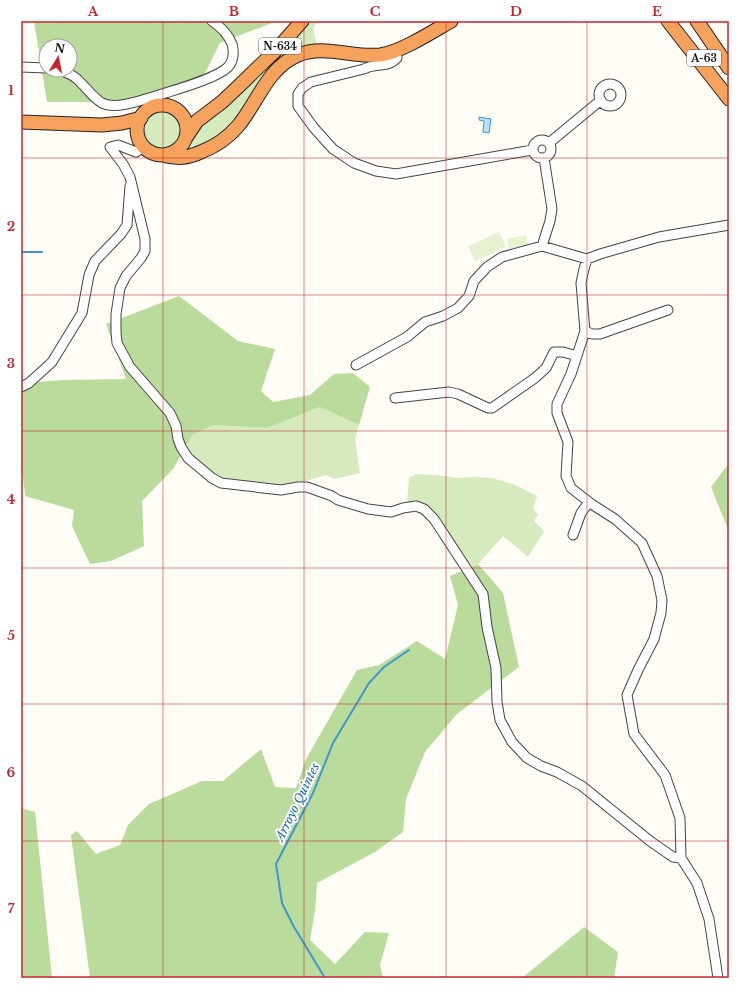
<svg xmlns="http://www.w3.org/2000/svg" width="750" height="999" font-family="'Libre Baskerville',serif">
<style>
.green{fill:#d5ebbd}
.forest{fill:#b9dc9c;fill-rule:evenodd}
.pitch{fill:#e6f2cf}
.water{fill:#b9e0f7;stroke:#3f96cf}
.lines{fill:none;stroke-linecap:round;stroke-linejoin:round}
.stream{stroke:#3f96cf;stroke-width:2}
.minor-casing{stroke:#444;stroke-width:11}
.highway-casing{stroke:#222;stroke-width:15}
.minor{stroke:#fff;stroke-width:9}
.highway{stroke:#f5a25d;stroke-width:13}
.grid{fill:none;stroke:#c4262e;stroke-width:1;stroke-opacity:0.55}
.labels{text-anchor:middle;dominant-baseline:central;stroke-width:4;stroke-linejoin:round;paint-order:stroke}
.shield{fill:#fff;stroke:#585858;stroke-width:1}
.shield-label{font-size:10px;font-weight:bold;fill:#111}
.water-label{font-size:12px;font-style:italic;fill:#1768a6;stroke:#fff}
.neatline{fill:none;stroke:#c4262e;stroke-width:1.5}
.grid-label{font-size:13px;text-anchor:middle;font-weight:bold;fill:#c4262e}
</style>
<rect width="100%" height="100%" fill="#fffdf5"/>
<path class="green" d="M 309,21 L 318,21 L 313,28 L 317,46 L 306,47 L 221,136 L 196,148 L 193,146 L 190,141 L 198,126 L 242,92 L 260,76 Z
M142 130a20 20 0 1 1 40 0a20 20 0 1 1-40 0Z
M 320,407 L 359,425 L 355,440 L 360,473 L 334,479 L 326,475 L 282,488 L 236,482 L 219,477 L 212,473 L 195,459 L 185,448 L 193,434 L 214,425 L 267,428 Z
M 416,474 L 445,476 L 457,478 L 474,477 L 492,478 L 513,484 L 537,496 L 533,508 L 538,515 L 534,521 L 544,531 L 528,557 L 503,536 L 478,564 L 470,567 L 437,517 L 409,504 L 407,501 L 409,478 Z"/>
<path class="forest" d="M 34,21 L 277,21 L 220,43 L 204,75 L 121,102 L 47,102 ZM 46,46 L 70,46 L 70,70 L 46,70 Z
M 179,296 L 238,341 L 275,349 L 261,391 L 273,402 L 310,395 L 334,374 L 353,373 L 370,387 L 359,425 L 320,407 L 267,428 L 214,425 L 193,434 L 173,469 L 142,501 L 144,546 L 111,561 L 90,564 L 72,526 L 74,510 L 25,496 L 21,456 L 21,383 L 65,380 L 126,379 L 106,324 Z
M 729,463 L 729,532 L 711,487 Z
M 478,564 L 503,593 L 519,667 L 457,714 L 425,752 L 406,799 L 403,832 L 375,852 L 317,883 L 315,910 L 310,940 L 335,964 L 365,932 L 389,933 L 380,965 L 383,978 L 90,978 L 71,835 L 77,831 L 96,854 L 120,845 L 128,825 L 149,804 L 202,781 L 223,781 L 261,749 L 275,787 L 296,788 L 306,759 L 357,670 L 379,665 L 417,641 L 445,659 L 458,605 L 450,576 Z
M 21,808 L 35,812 L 52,978 L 21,978 Z
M 584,927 L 618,952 L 614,978 L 522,978 Z"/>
<path class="pitch" d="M 499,232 L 506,247 L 475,261 L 468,246 Z
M 526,235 L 528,245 L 509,249 L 507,239 Z"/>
<path class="water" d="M 479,117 L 491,119 L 489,133 L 483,132 L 484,121 L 479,120 Z"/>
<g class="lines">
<path class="stream" d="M 21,252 L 42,252
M 325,978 L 294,927 L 282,903 L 276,864 L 313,793 L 333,743 L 369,683 L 384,667 L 409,650"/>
<g class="minor-casing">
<path id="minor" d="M 396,50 L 397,58 C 387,69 376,62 364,69 L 311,82 L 302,88 L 298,94 L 298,106 L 314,128 L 333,149 L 354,163 L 376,171 L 396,174 L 532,150
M 21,67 L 46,68
M 61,70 C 66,73 73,75 77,79 C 86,87 92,97 102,103 C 116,110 142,100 156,96 L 159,105
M599 95a11 11 0 1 1 22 0a11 11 0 1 1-22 0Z
M 156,96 C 174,90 216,79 228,67 C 234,61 234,51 232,44 C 228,34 221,27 212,21
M533 149a9 9 0 1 1 18 0a9 9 0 1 1-18 0Z
M 549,143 L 601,100
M 144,147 L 136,152 L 118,145 L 110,147 L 123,164 L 130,177 L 145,239 L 145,251 L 141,258 L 126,276 L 120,288 L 116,314 L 116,332 L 117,343 L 130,367 L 170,413 L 176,426 L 178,439 L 181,447 L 188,458 L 212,478 L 221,483 L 281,490 L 298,487 L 307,487 L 332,496 L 338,500 L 368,509 L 391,512 L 403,508 L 416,506 L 424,509 L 434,519 L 483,594 L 487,627 L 496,668 L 497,702 L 500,720 L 512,742 L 527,758 L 541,766 L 557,772 L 582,786 L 650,841 L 673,857 L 681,858
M 542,246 L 550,221 L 552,209 L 544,158
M 587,259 L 584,269 L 581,283 L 585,331 L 571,374 L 557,404 L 557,413 L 568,442 L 566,476 L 571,488 L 593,505 L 615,519 L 642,543 L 657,576 L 662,600 L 661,613 L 654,639 L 638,670 L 627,695 L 634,734 L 665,775 L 680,818 L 681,858 L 697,883 L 709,919 L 718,978
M 585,331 L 592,334 L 600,334 L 668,310
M 356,365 L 407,337 L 425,322 L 443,316 L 458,308 L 469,296 L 474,281 L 487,267 L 502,257 L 542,246 L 587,259 L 600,254 L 659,237 L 729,225
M 21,387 L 29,383 L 52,362 L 82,313 L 89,275 L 95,261 L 121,234 L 127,225 L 130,186
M 395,398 L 449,392 L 458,394 L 488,408 L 492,408 L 535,378 L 546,368 L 554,352 L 563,352 L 577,356
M 573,535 L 581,513 L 589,502"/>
</g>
<g class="highway-casing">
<path id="highway" d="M 668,21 L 729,99
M 697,21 L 729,68
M137 130a25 25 0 1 1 50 0a25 25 0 1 1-50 0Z
M 21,122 L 102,125 L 122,123 L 141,118
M 187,136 L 197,121 L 222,102 L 240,85 L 278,48 L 302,21
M 163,155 C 179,159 187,158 201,152 C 216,146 228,138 238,126 C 258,102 267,68 298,55 C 324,44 353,58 380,55 C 401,52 432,32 451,21"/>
</g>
<use href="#minor" class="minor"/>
<use href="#highway" class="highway"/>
</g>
<path class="grid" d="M 163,21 L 163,978M 304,21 L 304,978M 446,21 L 446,978M 587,21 L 587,978M 21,158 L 729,158M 21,295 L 729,295M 21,431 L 729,431M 21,568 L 729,568M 21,704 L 729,704M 21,841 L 729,841"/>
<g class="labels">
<g class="shield">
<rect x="259" y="38" width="42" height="16" rx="3"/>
<rect x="687" y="50" width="34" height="16" rx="3"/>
</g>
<g class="shield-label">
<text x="280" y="46">N-634</text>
<text x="704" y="58">A-63</text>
</g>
<g class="water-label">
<text transform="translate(297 802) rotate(-64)">Arroyo Quintes</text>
</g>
</g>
<rect width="750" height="999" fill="none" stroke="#ffffff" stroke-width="44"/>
<g transform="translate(58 58) rotate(10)"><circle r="19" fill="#ffffff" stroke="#a0a0a0"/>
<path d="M0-3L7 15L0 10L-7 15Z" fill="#c4262e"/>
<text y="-6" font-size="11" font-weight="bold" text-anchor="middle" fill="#111111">N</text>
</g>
<rect x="22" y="22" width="706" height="955" class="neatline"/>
<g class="grid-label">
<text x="93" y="16">A</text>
<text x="234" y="16">B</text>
<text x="375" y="16">C</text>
<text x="516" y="16">D</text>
<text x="657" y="16">E</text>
<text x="11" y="95">1</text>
<text x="11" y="231">2</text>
<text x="11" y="368">3</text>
<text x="11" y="504">4</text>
<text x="11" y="640">5</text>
<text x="11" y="777">6</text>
<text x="11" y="913">7</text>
</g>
</svg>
